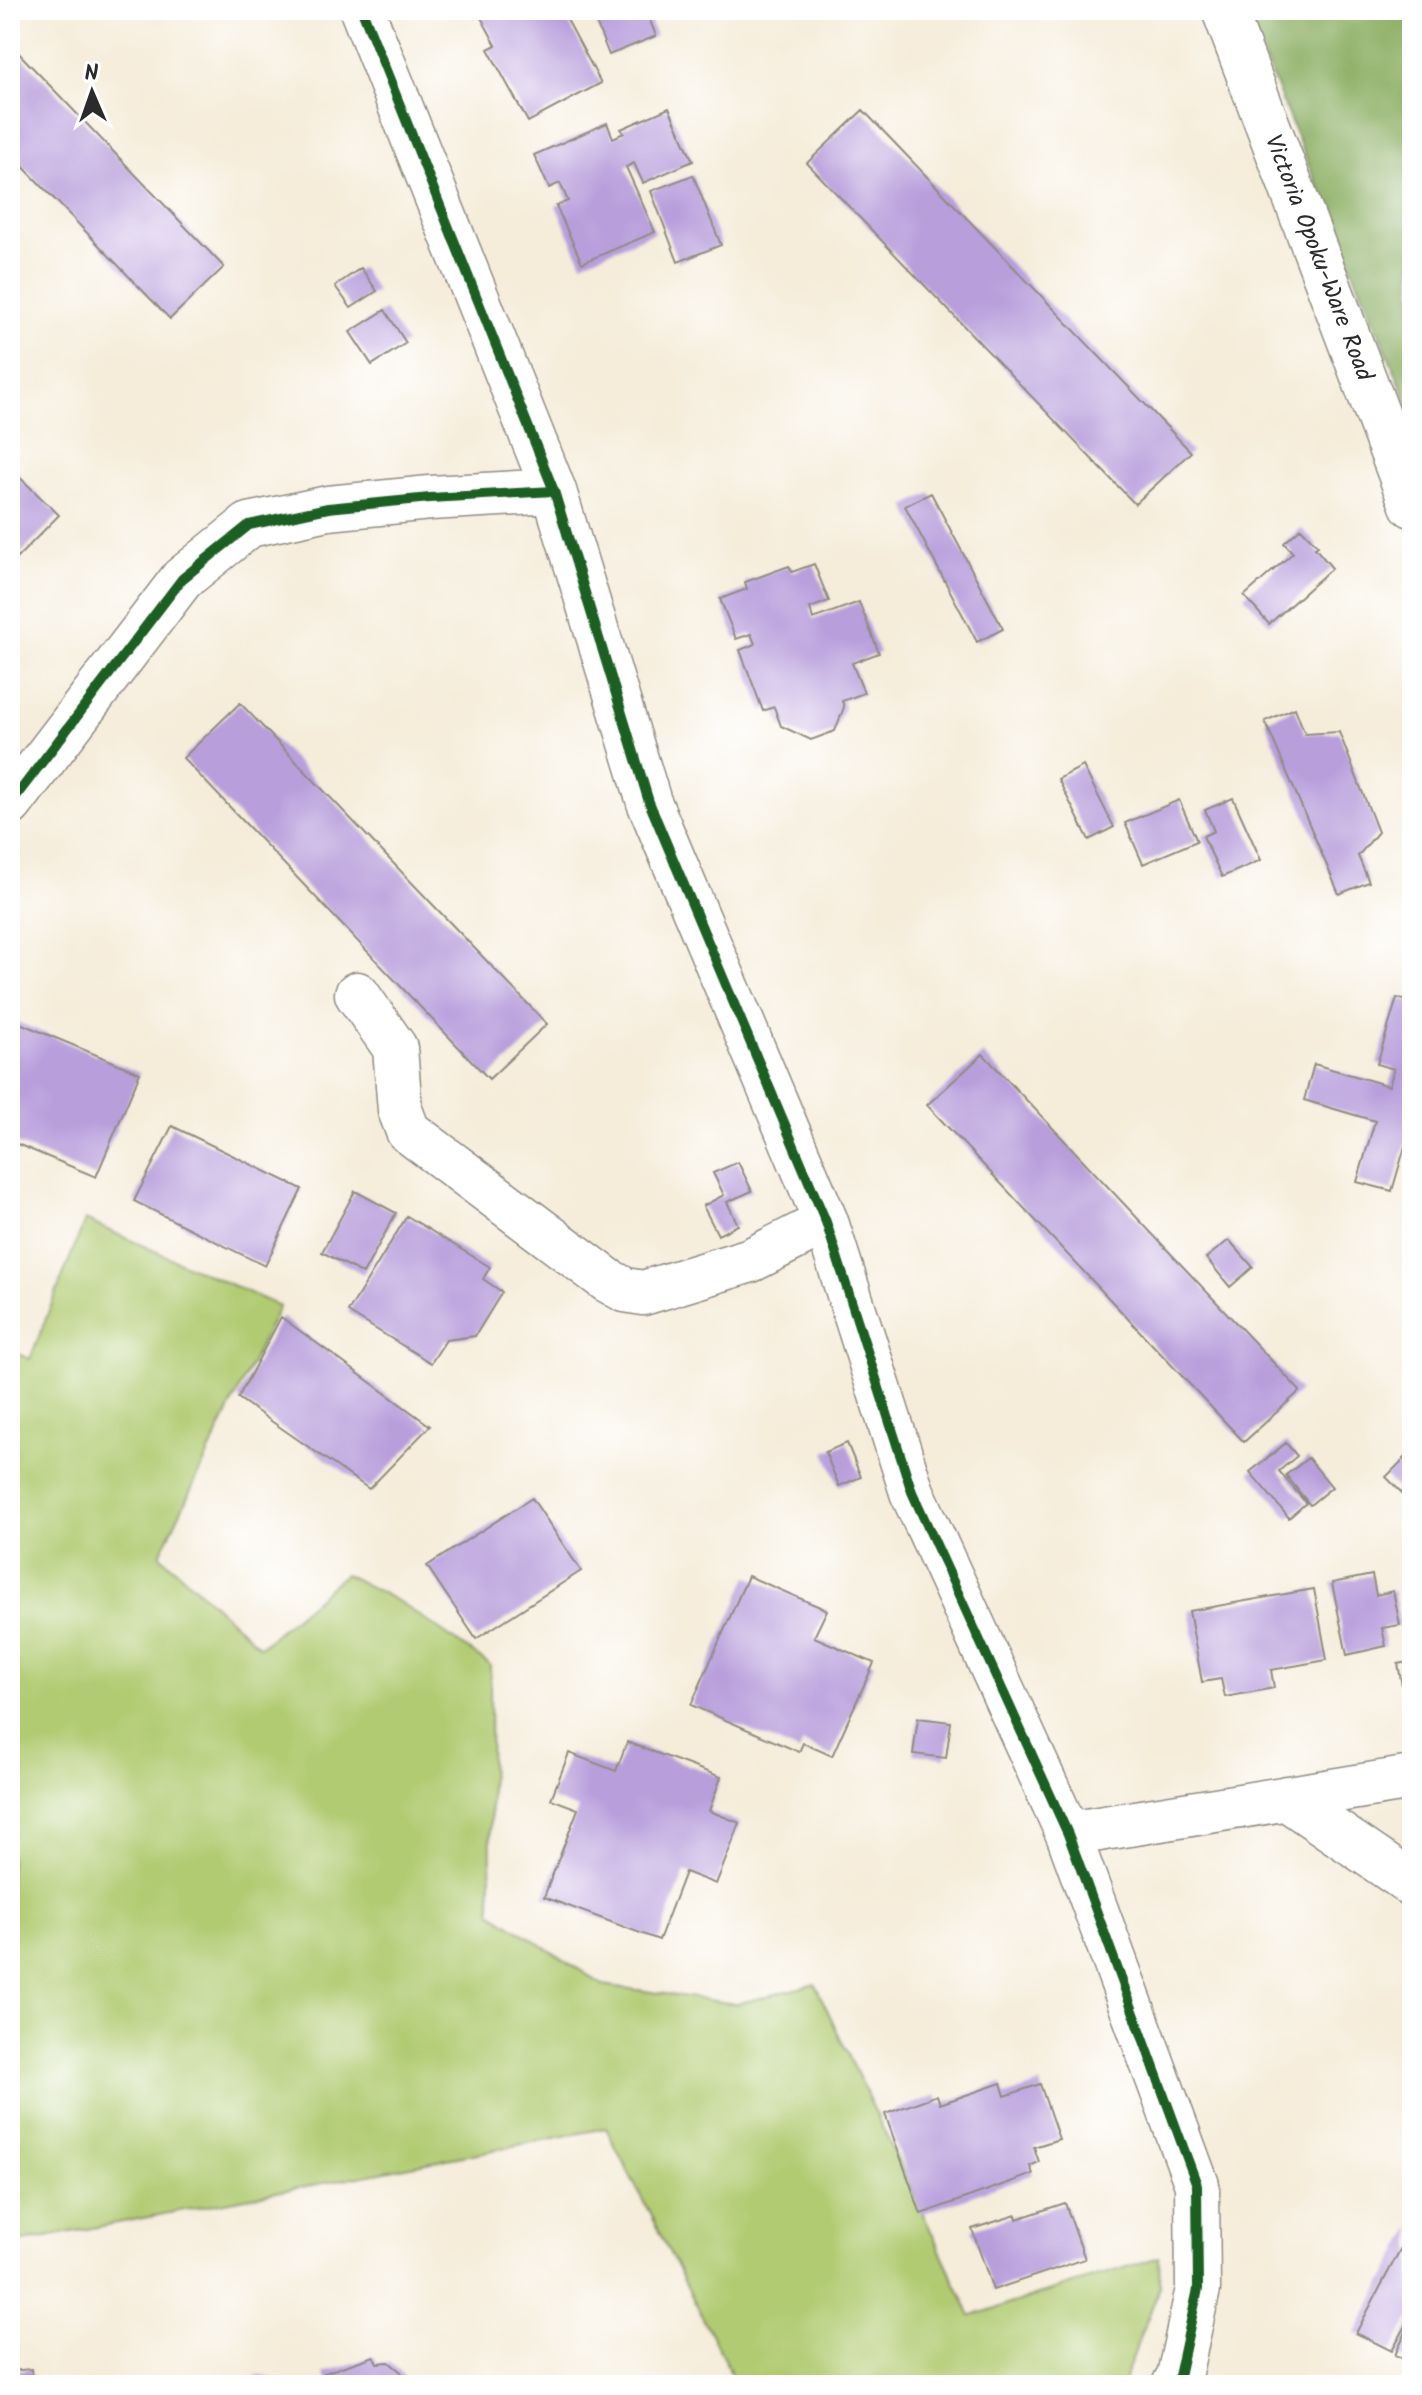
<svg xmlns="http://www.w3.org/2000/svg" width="1422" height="2395" font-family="Kalam,sans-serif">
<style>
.green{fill:#b0cb71;stroke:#6e7b4e;stroke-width:2}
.forest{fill:#8caf63;stroke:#5c6d47;stroke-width:2}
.building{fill:#b89edb}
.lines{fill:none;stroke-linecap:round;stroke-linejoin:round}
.minor-casing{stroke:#908c82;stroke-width:47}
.major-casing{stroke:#908c82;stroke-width:47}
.minor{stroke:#fff;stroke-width:44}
.major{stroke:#fff;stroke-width:44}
.cycleway-casing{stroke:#fff;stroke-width:15}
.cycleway{stroke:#1b5e20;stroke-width:10}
.labels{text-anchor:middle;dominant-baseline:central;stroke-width:8;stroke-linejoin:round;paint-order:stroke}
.street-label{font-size:24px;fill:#2b2b2b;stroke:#fff}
</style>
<rect width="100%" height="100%" fill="#fff"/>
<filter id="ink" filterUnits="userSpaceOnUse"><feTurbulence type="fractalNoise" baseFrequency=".0125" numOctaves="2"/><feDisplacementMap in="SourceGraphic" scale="16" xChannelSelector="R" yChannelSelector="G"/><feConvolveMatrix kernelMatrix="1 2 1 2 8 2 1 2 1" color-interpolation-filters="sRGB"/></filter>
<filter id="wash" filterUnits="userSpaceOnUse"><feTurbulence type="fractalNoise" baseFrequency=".006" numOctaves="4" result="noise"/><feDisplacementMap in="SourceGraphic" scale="32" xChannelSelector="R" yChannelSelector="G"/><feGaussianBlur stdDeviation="1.8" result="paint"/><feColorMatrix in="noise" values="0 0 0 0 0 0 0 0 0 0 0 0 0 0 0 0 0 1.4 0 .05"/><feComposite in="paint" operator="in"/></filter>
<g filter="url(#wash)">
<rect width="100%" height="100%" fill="#f5ecd9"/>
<path class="green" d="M 85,1220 L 279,1306 L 160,1555 L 260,1647 L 345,1574 L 401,1603 L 490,1665 L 491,1912 L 603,1985 L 736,2004 L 815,1984 L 971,2316 L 1159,2257 L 1160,2286 L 1122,2385 L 737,2385 L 606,2128 L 10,2244 L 10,1351 L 30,1359 Z"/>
<path class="forest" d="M 1244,10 L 1412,10 L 1412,412 Z"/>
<g id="blocks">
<path class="building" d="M 477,10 L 562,10 L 601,83 L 528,122 L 488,49 L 496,45 Z
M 591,10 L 646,10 L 656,36 L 609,55 Z
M 10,44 L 224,267 L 170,319 L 10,153 Z
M 669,108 L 693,161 L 643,183 L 634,163 L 626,167 L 655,232 L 582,263 L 556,206 L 568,201 L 560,183 L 549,188 L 534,155 L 607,123 L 613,138 L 624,133 L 621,129 Z
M 863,110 L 1191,452 L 1135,504 L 807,163 Z
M 693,175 L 721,245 L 678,262 L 651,191 Z
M 361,268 L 377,291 L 351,308 L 335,286 Z
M 385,310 L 406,343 L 372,365 L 350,332 Z
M 10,468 L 59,515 L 10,565 Z
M 931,493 L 1003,629 L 977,642 L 905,506 Z
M 1301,528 L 1318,546 L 1315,548 L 1332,568 L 1269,624 L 1244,596 L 1293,553 L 1284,543 Z
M 814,564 L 829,601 L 810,608 L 813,619 L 859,602 L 879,653 L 852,663 L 864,693 L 842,701 L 844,707 L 835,731 L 811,740 L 781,726 L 774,707 L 763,711 L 740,650 L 755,644 L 751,634 L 736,639 L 720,599 L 747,589 L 745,582 L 789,566 L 792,572 Z
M 240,703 L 547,1024 L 489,1079 L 183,758 Z
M 1295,708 L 1305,734 L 1339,732 L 1378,832 L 1358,856 L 1369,882 L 1339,894 L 1265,721 Z
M 1083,766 L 1114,827 L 1089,840 L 1058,779 Z
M 1233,798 L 1261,860 L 1222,877 L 1203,836 L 1214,831 L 1205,810 Z
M 1179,800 L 1197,841 L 1143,864 L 1125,823 Z
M 1397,998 L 1412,1002 L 1412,1137 L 1408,1136 L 1392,1191 L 1357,1182 L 1375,1121 L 1304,1100 L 1314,1064 L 1389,1086 L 1394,1069 L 1377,1064 Z
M 10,1019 L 140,1073 L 96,1177 L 10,1141 Z
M 983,1054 L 1300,1391 L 1244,1442 L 927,1105 Z
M 172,1126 L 302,1189 L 265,1266 L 134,1201 Z
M 738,1162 L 752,1191 L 727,1202 L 738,1225 L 718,1235 L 703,1206 L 724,1195 L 713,1173 Z
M 355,1191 L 396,1213 L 363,1274 L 322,1252 Z
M 407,1216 L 490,1267 L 483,1279 L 502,1292 L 475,1336 L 446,1340 L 431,1363 L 348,1312 Z
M 1229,1240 L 1253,1267 L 1230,1287 L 1206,1258 Z
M 281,1317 L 430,1426 L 369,1489 L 238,1398 Z
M 847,1443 L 861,1477 L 839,1486 L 825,1452 Z
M 1286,1443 L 1297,1456 L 1279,1471 L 1306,1503 L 1289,1518 L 1250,1472 Z
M 1412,1451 L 1412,1503 L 1386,1477 Z
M 1308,1458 L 1332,1487 L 1310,1505 L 1286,1475 Z
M 532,1498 L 581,1571 L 476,1639 L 427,1566 Z
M 1372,1575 L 1376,1595 L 1393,1591 L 1400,1625 L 1382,1628 L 1386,1646 L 1347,1655 L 1332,1583 Z
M 748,1576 L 827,1610 L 814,1637 L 874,1663 L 832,1756 L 803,1743 L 799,1752 L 691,1705 Z
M 1314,1589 L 1327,1660 L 1271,1670 L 1274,1688 L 1225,1697 L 1221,1679 L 1202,1682 L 1189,1611 Z
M 1412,1661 L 1412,1694 L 1404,1696 L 1398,1664 Z
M 918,1718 L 951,1722 L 946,1758 L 913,1754 Z
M 627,1742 L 721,1777 L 709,1811 L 740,1823 L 716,1884 L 685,1872 L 659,1940 L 544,1897 L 578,1809 L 551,1799 L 569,1753 L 616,1771 Z
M 1001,2083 L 1005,2096 L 1040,2084 L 1059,2139 L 1034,2147 L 1039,2162 L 1030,2166 L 1033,2174 L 921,2214 L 885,2114 L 937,2095 L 940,2104 Z
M 1065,2203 L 1085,2259 L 993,2290 L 972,2229 L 1016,2215 L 1017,2219 Z
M 1412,2227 L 1412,2315 L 1392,2351 L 1356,2333 Z
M 1412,2320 L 1412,2363 L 1395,2355 Z
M 374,2356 L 377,2363 L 389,2362 L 401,2372 L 409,2385 L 329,2385 L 324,2373 Z
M 31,2369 L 33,2385 L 10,2385 L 10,2371 Z
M 260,2376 L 277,2379 L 287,2385 L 235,2385 L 243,2380 Z"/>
</g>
</g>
<g filter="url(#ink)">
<use href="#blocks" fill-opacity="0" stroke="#908c82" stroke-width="2"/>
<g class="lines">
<g class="minor-casing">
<path id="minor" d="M 362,10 L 554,491 L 649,802 L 826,1222 L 912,1492 L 1068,1834 L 1197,2185 L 1198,2289 L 1179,2376 L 1174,2385
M 10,804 L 182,579 L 249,525 L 328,508 L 430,498 L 554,491
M 357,994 L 395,1048 L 400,1110 L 408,1131 L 607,1280 L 625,1290 L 643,1293 L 751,1260 L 826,1222
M 1286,1798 L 1412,1884
M 1068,1834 L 1412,1778"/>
</g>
<g class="major-casing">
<path id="major" d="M 1224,10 L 1412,505"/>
</g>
<use href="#minor" class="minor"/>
<use href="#major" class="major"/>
<g class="cycleway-casing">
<path id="cycleway" d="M 362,10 L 554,491 L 649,802 L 826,1222 L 912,1492 L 1068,1834 L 1197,2185 L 1198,2289 L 1179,2376 L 1174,2385
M 10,804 L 182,579 L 249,525 L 328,508 L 430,498 L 554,491"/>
</g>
<use href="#cycleway" class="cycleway"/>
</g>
</g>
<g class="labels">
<g class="street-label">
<text transform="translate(1318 258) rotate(69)">Victoria Opoku-Ware Road</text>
</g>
</g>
<rect width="1422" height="2395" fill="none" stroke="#fff" stroke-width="40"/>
<g transform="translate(92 92) rotate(358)" stroke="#ffffff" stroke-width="6" paint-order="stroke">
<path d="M0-6L14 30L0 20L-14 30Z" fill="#2b2b2b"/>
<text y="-12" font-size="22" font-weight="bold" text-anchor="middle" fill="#2b2b2b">N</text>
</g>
</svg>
